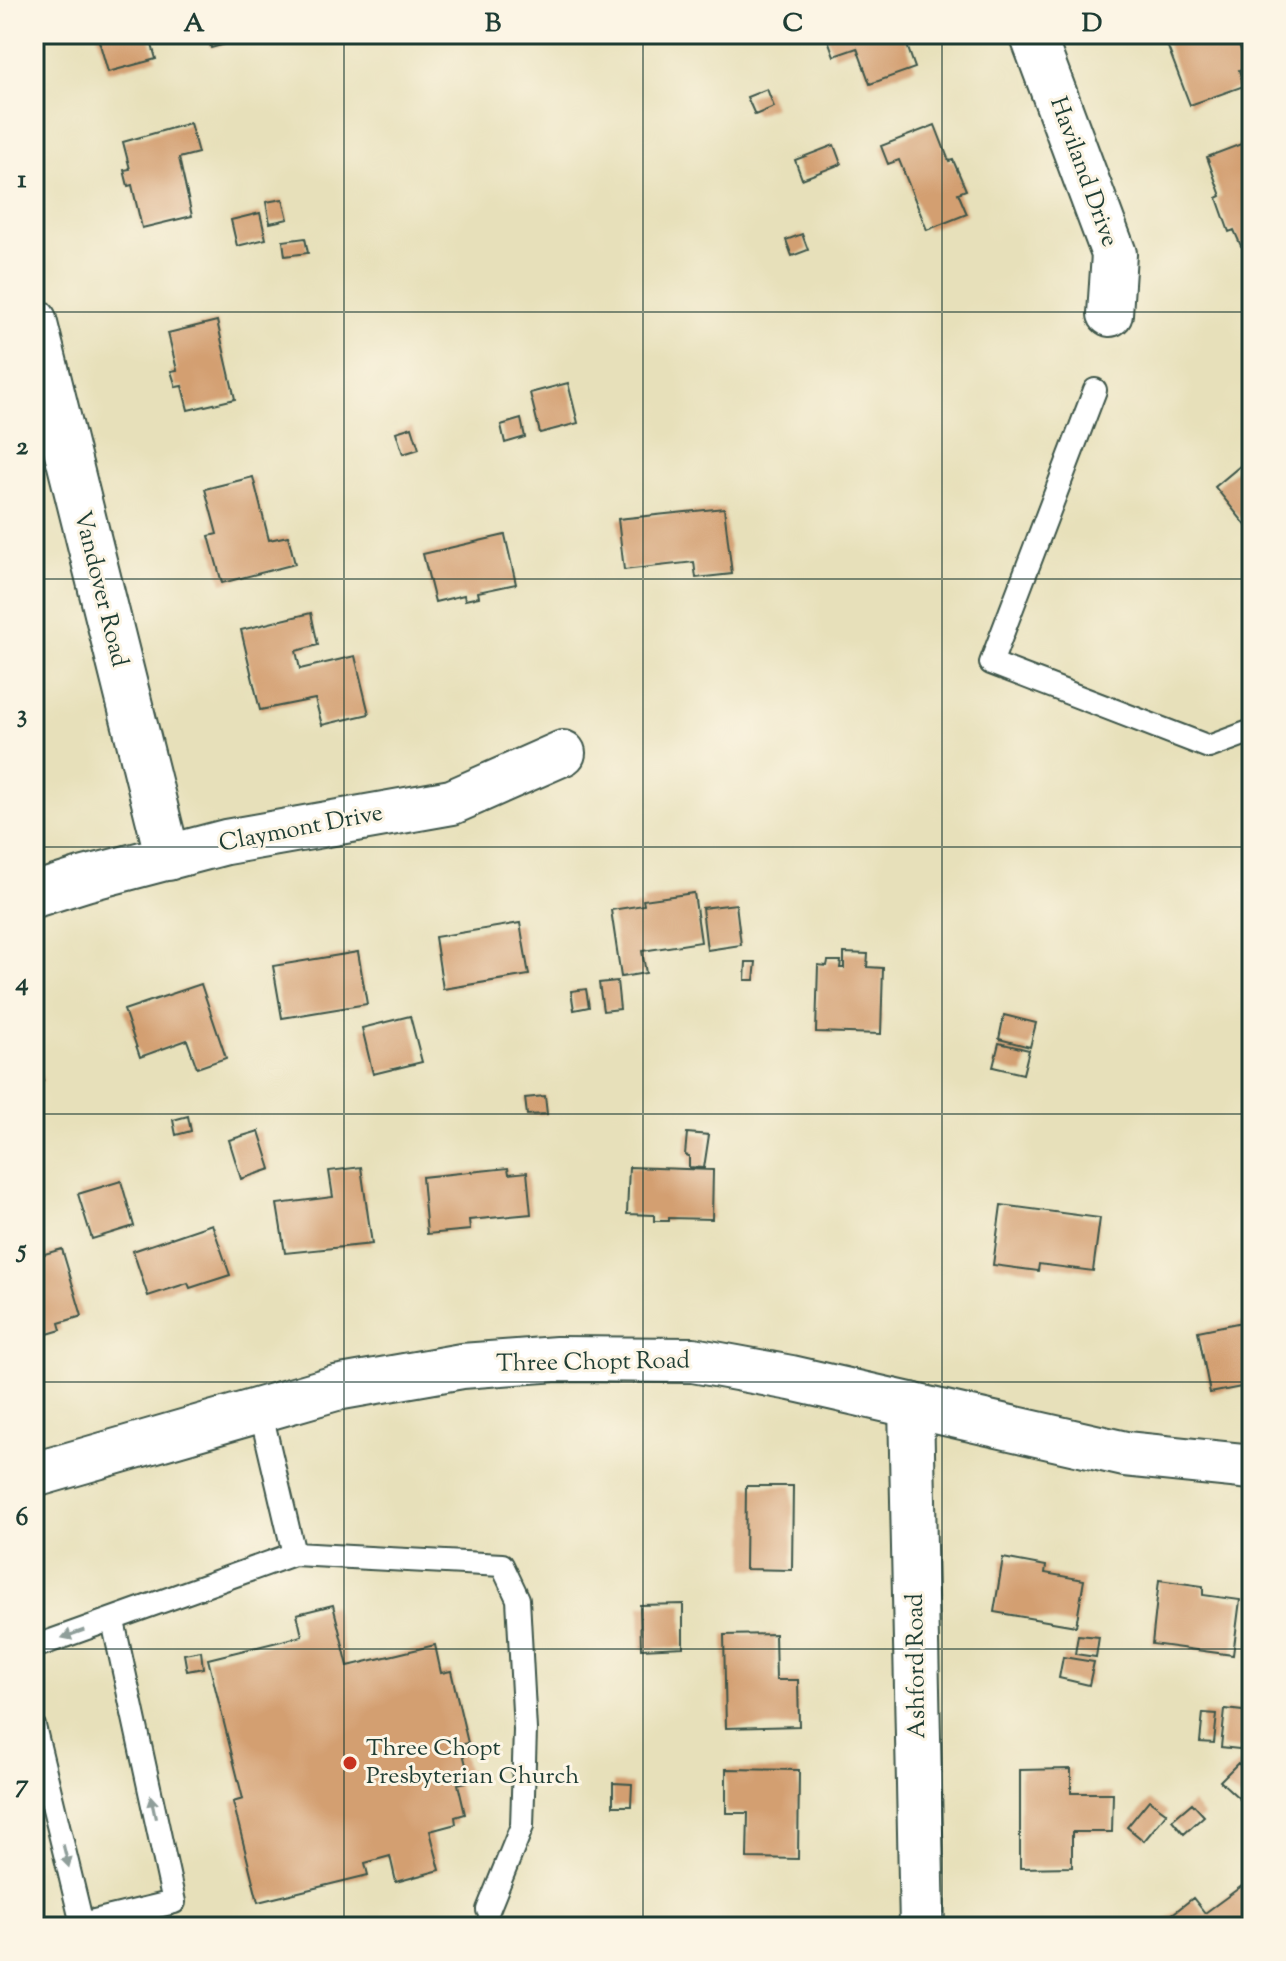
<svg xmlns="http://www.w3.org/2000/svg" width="1286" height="1961" font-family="'Sorts Mill Goudy',serif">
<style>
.building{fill:#d39f71}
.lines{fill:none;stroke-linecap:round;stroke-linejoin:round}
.service-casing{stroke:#3d5548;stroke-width:26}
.minor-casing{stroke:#3d5548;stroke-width:48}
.secondary-casing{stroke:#3d5548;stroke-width:48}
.service{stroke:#fff;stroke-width:22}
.minor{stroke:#fff;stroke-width:44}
.secondary{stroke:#fff;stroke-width:44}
.oneway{fill:#8f9e9a}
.grid{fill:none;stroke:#1f3d34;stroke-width:2;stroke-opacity:0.55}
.poi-dot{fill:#c8321e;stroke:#fcf5e5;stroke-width:3}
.labels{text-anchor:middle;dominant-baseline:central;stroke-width:6;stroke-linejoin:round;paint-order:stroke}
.street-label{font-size:24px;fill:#1f3d34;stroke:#fcf5e5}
.poi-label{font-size:24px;fill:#1f3d34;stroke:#fcf5e5;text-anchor:start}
.neatline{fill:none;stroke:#1f3d34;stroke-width:3}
.grid-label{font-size:26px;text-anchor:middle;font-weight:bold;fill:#1f3d34}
</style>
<rect width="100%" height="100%" fill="#fcf5e5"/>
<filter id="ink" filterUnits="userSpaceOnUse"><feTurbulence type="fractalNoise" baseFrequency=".0125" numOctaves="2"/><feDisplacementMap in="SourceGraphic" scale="16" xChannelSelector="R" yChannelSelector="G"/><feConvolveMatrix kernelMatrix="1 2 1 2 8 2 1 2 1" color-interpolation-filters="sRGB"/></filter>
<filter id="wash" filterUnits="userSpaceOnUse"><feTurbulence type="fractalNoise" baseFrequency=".006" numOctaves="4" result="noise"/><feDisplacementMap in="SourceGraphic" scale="32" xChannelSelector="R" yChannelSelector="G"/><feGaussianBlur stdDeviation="1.8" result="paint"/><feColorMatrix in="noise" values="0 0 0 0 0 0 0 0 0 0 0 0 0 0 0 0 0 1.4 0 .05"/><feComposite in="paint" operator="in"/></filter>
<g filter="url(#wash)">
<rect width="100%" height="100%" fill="#e7e0ba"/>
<g id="blocks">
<path class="building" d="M 97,34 L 149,34 L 156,59 L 108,72 Z
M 208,34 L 222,34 L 225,44 L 211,48 Z
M 826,34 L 903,34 L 915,68 L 870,84 L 857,48 L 834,56 Z
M 1163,34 L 1212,34 L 1214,40 L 1235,34 L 1247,67 L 1239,70 L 1244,86 L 1190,105 Z
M 767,89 L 774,107 L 755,115 L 747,97 Z
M 190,123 L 198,153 L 179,158 L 192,216 L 142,228 L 132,185 L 128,186 L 124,170 L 130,169 L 123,142 Z
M 935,125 L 949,161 L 953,160 L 966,190 L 958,193 L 967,214 L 927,230 L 899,160 L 888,164 L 881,146 Z
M 1249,141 L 1252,149 L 1252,242 L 1241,246 L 1234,230 L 1229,232 L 1217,198 L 1221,196 L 1207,157 Z
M 834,145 L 841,164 L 802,179 L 795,160 Z
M 283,199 L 288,219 L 270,223 L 266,202 Z
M 260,213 L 266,239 L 237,246 L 231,220 Z
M 802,234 L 808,250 L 792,256 L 786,240 Z
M 305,238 L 308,253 L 285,256 L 283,241 Z
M 217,321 L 235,399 L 188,410 L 182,386 L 176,387 L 171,371 L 177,370 L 168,333 Z
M 568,383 L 578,423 L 540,433 L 530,393 Z
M 521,419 L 525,437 L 505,443 L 501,425 Z
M 412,427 L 419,449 L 403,454 L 396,432 Z
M 1252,456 L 1252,533 L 1215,487 Z
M 253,477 L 269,540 L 288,536 L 295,564 L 222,583 L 209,536 L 217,534 L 205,489 Z
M 724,508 L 732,574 L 696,578 L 694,562 L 624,570 L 618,519 Z
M 505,535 L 516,584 L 478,592 L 479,597 L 465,600 L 464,595 L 435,602 L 423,554 Z
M 311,613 L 318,645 L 296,651 L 300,669 L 355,656 L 369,714 L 322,725 L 315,699 L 260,710 L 241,630 Z
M 694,893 L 701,942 L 642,951 L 646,973 L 621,977 L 611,910 L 644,905 L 643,900 Z
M 736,904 L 741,945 L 707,950 L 702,908 Z
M 520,923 L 529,975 L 443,989 L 435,937 Z
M 358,952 L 367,1004 L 282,1018 L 273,966 Z
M 844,953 L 868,954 L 867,967 L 883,968 L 881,1034 L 816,1032 L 818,965 L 827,966 L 828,961 L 841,961 L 840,968 L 844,968 Z
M 746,962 L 756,962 L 754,980 L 745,980 Z
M 617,981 L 620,1009 L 603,1011 L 599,983 Z
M 201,984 L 226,1058 L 197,1068 L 187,1040 L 140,1057 L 124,1010 Z
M 586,989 L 589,1007 L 574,1010 L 571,991 Z
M 1004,1015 L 1036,1023 L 1030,1047 L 999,1039 Z
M 410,1016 L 422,1062 L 373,1074 L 362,1028 Z
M 999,1043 L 1029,1050 L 1023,1074 L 993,1067 Z
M 34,1052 L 43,1081 L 34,1083 Z
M 545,1096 L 547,1114 L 527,1115 L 525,1098 Z
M 188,1116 L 191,1131 L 176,1135 L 173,1120 Z
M 259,1131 L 271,1169 L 241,1179 L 229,1140 Z
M 687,1133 L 709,1135 L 704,1168 L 689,1167 L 689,1156 L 685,1155 Z
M 361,1167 L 372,1244 L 285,1253 L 277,1204 L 333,1197 L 329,1171 Z
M 629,1167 L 713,1170 L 712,1219 L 669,1218 L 669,1221 L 654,1221 L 654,1215 L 627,1214 Z
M 508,1168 L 509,1174 L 527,1172 L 531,1214 L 469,1220 L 470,1230 L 427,1234 L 422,1177 Z
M 121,1181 L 134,1226 L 92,1239 L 78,1194 Z
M 1001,1205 L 1100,1218 L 1093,1271 L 1039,1264 L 1038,1271 L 993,1265 Z
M 212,1224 L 230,1275 L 190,1288 L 188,1283 L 148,1296 L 133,1251 Z
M 62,1249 L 82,1316 L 59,1323 L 61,1330 L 44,1335 L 42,1330 L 34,1332 L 34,1257 Z
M 1252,1320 L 1252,1385 L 1210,1393 L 1198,1331 Z
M 746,1486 L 793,1486 L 792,1570 L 745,1569 Z
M 1003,1558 L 1046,1566 L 1045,1573 L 1084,1580 L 1076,1626 L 994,1612 Z
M 1159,1580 L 1203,1586 L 1203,1595 L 1240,1600 L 1233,1655 L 1152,1644 Z
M 683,1604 L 683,1647 L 641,1649 L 640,1605 Z
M 333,1605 L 348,1666 L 435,1645 L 441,1673 L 451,1671 L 468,1743 L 461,1745 L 470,1781 L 458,1784 L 465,1814 L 455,1817 L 456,1824 L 430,1831 L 440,1870 L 396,1882 L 390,1856 L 365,1863 L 368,1875 L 258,1902 L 233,1802 L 243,1799 L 208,1659 L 302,1636 L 297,1614 Z
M 775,1634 L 776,1680 L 798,1680 L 799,1726 L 726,1728 L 724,1635 Z
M 1078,1635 L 1099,1637 L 1096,1657 L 1075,1654 Z
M 201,1651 L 203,1668 L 187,1671 L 184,1654 Z
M 1063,1657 L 1094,1662 L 1089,1685 L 1059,1678 Z
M 1225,1709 L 1251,1712 L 1248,1750 L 1221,1747 Z
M 1203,1713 L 1217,1714 L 1214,1743 L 1200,1742 Z
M 1238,1763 L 1252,1776 L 1252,1791 L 1242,1801 L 1220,1781 Z
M 726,1769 L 799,1770 L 798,1859 L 747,1858 L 748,1813 L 726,1813 Z
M 1071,1769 L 1071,1793 L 1113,1793 L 1112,1832 L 1072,1832 L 1072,1867 L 1020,1868 L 1020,1770 Z
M 613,1783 L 632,1784 L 631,1806 L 613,1806 Z
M 1149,1800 L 1167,1813 L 1144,1841 L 1127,1827 Z
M 1192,1803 L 1204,1816 L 1184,1834 L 1172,1820 Z
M 1250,1880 L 1252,1884 L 1252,1927 L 1165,1927 L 1161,1923 L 1193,1898 L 1205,1913 Z
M 639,1921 L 639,1927 L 607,1927 L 607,1922 Z"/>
</g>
</g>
<g filter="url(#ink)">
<use href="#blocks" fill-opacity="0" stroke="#3d5548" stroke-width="2"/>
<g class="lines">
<g class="service-casing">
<path id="service" d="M 1095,390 L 991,663 L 1209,747 L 1252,731
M 294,1554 L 502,1565 L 518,1599 L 525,1730 L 522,1826 L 488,1910
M 34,1647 L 294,1554 L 260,1409
M 34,1726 L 82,1924 L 174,1902 L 113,1621"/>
</g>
<g class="minor-casing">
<path id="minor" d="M 1032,34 L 1114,254 L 1110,314
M 34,320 L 168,858
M 34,895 L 85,879 L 226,842 L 452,802 L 563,753
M 911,1405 L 922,1927"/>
</g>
<g class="secondary-casing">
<path id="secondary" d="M 34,1475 L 336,1388 L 462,1366 L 557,1359 L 693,1360 L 791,1378 L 1125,1454 L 1252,1467"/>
</g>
<use href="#service" class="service"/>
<use href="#minor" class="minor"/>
<use href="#secondary" class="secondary"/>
</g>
<defs><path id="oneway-solid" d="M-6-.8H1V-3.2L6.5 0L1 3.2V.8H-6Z" transform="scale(2)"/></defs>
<g class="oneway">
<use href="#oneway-solid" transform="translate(73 1634) rotate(161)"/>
<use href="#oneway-solid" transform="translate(153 1807) rotate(-102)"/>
<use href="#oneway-solid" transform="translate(66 1856) rotate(76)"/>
</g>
</g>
<path class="grid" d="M 344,34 L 344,1927M 643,34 L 643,1927M 942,34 L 942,1927M 34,312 L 1252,312M 34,579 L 1252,579M 34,847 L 1252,847M 34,1114 L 1252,1114M 34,1382 L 1252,1382M 34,1649 L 1252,1649"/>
<circle class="poi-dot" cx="350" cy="1763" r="8"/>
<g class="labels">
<g class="street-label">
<text transform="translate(1083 172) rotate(70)">Haviland Drive</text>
<text transform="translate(100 589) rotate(76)">Vandover Road</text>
<text transform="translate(301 829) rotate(-11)">Claymont Drive</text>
<text transform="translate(593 1363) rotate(-1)">Three Chopt Road</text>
<text transform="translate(917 1666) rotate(-91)">Ashford Road</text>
</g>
<g class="poi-label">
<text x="366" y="1749">Three Chopt<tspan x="366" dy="28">Presbyterian Church</tspan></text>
</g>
</g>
<rect width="1286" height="1961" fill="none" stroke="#fcf5e5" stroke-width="88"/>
<rect x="44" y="44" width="1198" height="1873" class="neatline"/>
<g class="grid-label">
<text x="194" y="31">A</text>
<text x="493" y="31">B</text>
<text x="793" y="31">C</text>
<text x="1092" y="31">D</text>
<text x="22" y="187">1</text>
<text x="22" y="454">2</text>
<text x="22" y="722">3</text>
<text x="22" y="990">4</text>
<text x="22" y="1257">5</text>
<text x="22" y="1525">6</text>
<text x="22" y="1792">7</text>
</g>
</svg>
